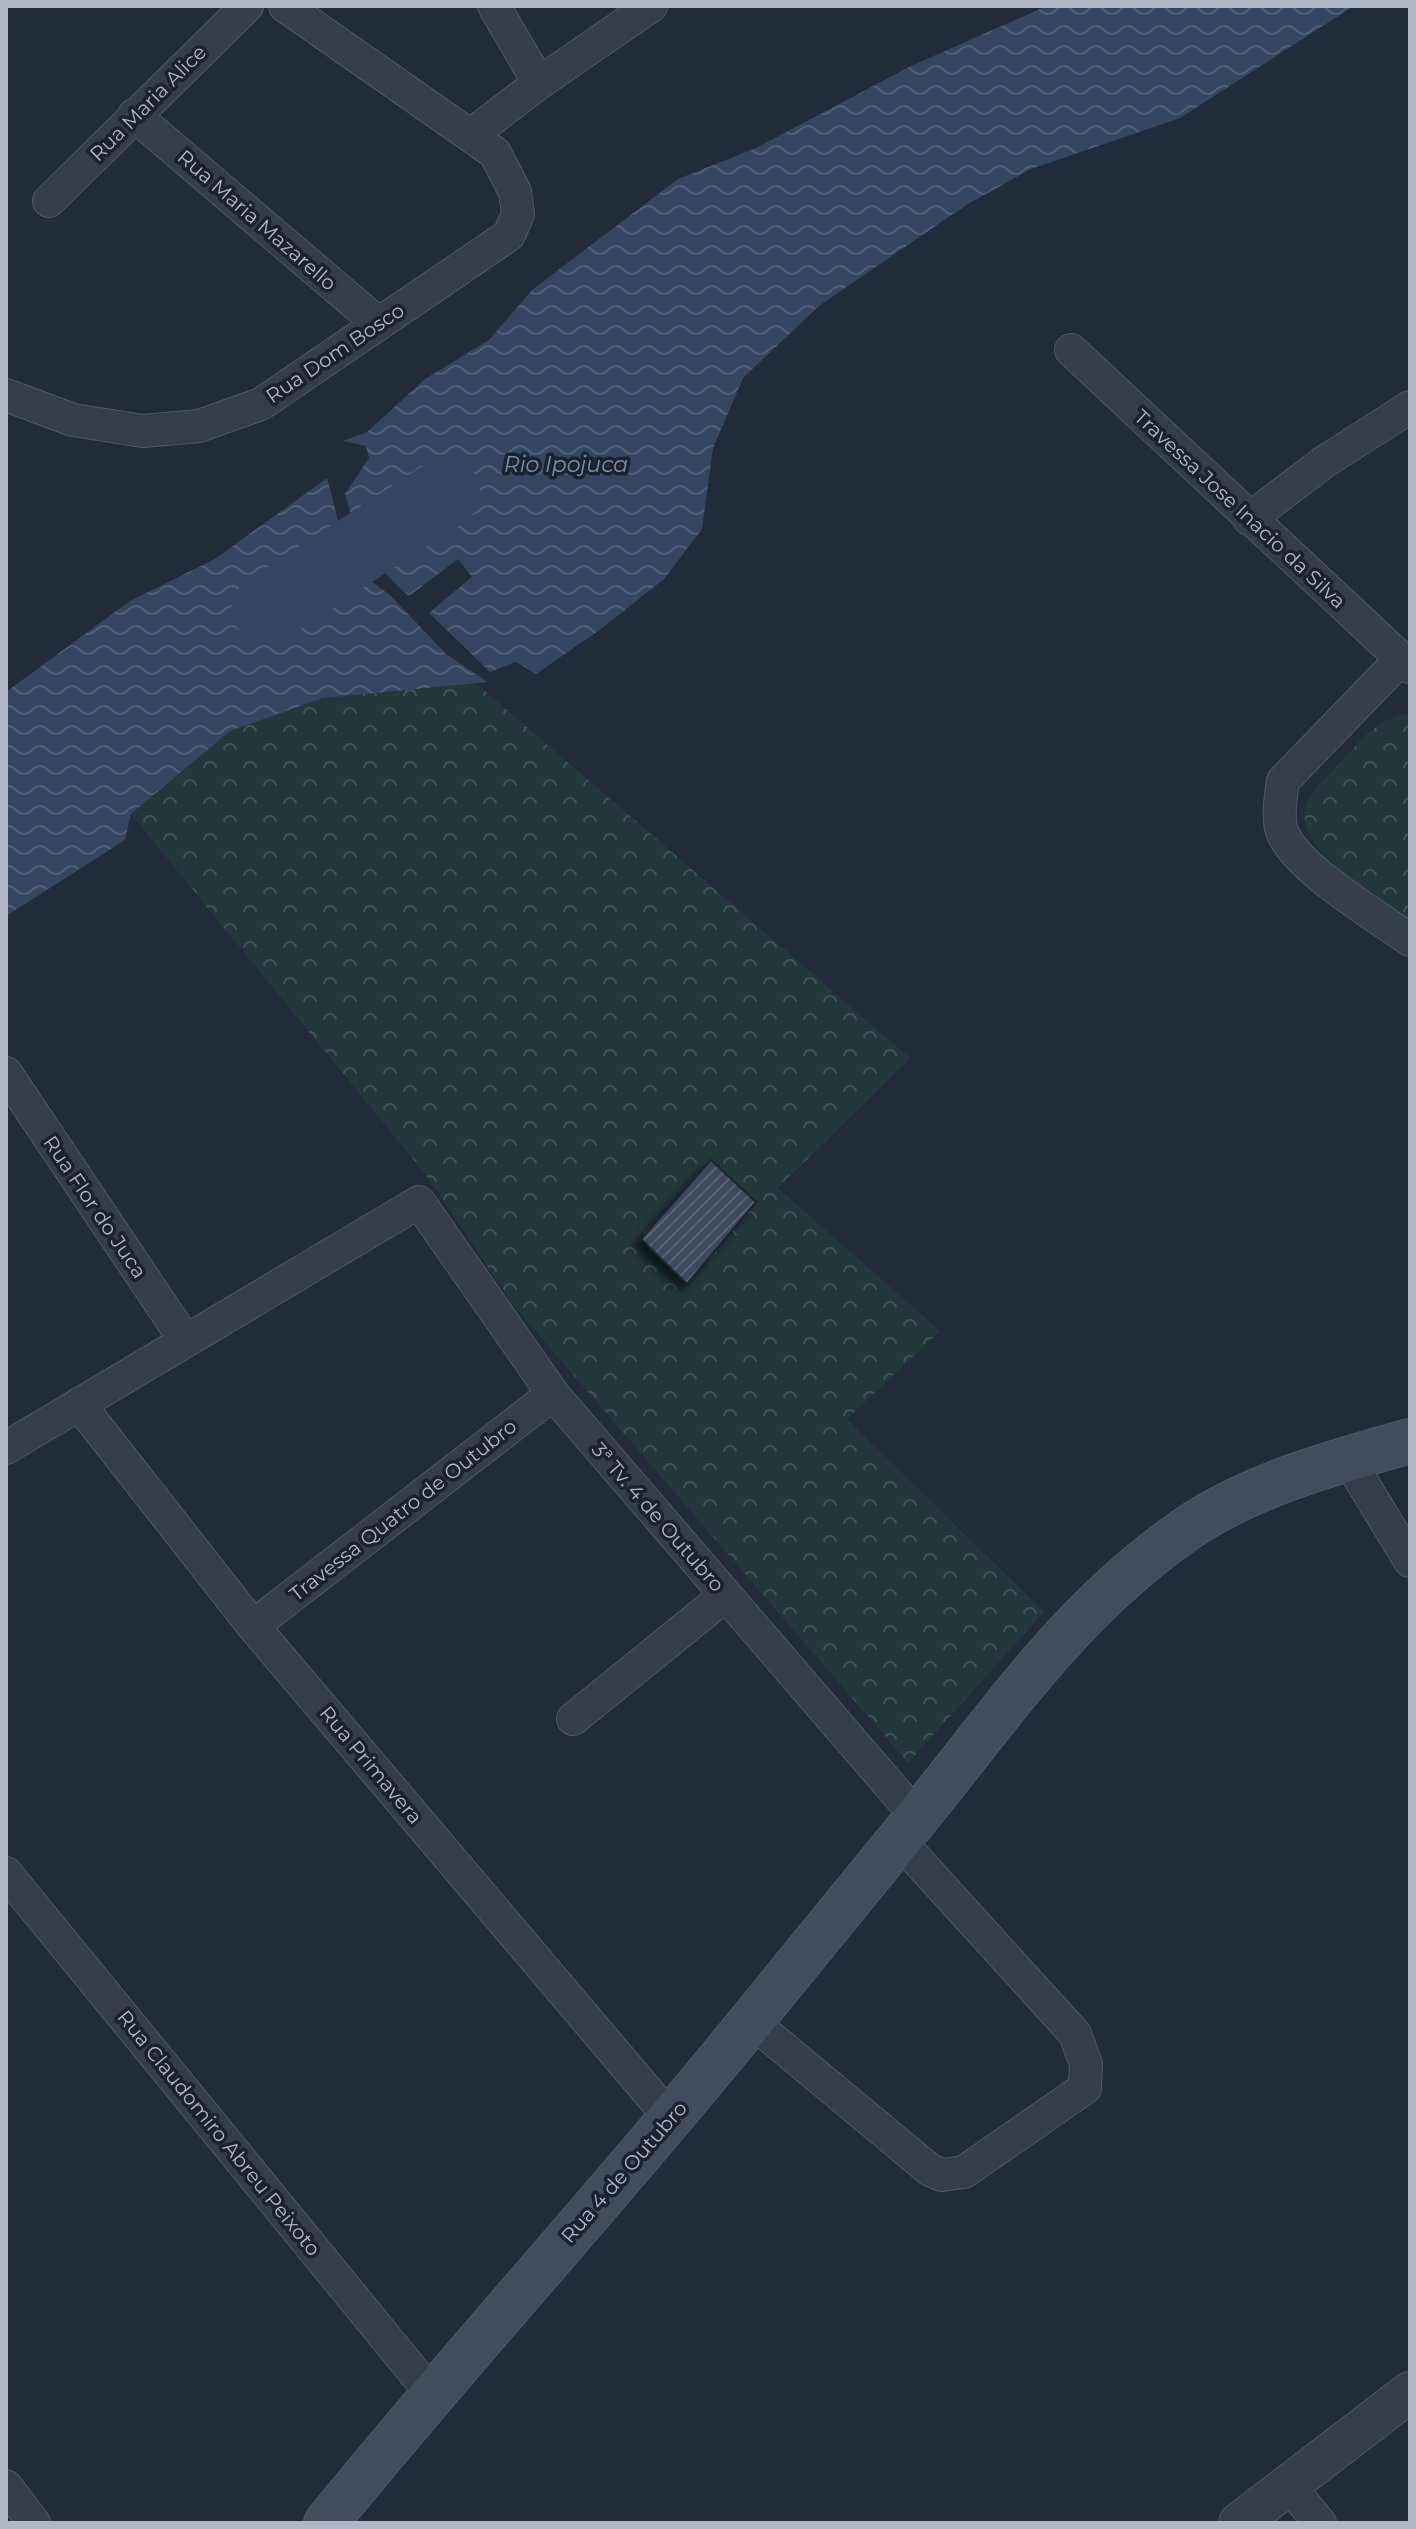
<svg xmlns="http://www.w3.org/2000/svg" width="1416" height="2529" font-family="Montserrat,sans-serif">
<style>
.forest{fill:url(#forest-crowns)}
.water{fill:url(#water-waves)}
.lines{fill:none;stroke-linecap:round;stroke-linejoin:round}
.river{stroke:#354662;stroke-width:70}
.building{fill:url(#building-hatch);stroke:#1c2431;stroke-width:2;filter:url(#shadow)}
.minor-casing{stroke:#505865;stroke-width:34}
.tertiary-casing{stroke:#505865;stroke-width:42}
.secondary-casing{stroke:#505865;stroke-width:46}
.minor{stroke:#353d4b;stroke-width:32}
.tertiary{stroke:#353d4b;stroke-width:40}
.secondary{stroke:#434c5e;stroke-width:44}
.labels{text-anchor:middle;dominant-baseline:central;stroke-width:7;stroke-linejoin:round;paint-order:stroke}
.street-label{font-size:20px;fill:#b0b8c7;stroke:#1a222f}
.water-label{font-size:22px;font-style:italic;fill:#778eaf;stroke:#1a222f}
</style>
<defs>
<pattern id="forest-crowns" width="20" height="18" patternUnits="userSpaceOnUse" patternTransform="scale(2)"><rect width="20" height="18" fill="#23383b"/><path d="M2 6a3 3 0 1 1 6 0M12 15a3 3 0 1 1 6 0" fill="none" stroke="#405356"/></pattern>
<pattern id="water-waves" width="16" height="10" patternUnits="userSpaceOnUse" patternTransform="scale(2)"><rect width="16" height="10" fill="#354662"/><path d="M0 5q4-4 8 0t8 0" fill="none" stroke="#505f77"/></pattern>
<pattern id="building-hatch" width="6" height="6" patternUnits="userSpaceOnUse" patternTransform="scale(2)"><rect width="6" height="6" fill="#3d495a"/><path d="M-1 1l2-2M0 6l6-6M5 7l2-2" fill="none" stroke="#566170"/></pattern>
<filter id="shadow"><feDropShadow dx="-7" dy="7" stdDeviation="4" flood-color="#0009"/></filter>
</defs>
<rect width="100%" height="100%" fill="#212b3a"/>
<path class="forest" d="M 476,683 L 910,1058 L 778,1188 L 940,1331 L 847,1419 L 1044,1612 L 908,1763 L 514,1306 L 426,1175 L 131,814 L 230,731 L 323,698 Z
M 1410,714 L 1410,921 C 1382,900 1296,850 1305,810 C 1309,791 1329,775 1342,761 C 1363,738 1377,718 1410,714 Z"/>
<path class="water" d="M 1047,6 L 1354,6 L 1180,118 L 1031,169 L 966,205 L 819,306 L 743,378 L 713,448 L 702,529 L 664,579 L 601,629 L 536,674 L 516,662 L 490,672 L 429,613 L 472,577 L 458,559 L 409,596 C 377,570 355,533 345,494 L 369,458 L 366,446 L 343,441 L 367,432 L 425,379 L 489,340 L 532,290 L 678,179 L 756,148 L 911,66 Z
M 327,478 L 347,556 L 354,569 L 390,595 L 446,654 L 488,682 L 323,698 L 230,731 L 131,814 L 125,840 L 6,916 L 6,692 L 130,601 L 215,559 Z"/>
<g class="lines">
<path class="river" d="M 267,609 L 445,493"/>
</g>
<path class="building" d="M 711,1160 L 756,1202 L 687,1284 L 641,1239 Z"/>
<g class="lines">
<g class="minor-casing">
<path id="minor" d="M 494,6 L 539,83
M 134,115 L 379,324
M 471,135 L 539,83 L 651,6
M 49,201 L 247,6
M 1071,350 L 1410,667
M 6,395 L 73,420 L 143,431 L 199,426 L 261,404 L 509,235 L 518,214 L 515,192 L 495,153 L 285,6
M 1249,519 L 1324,462 L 1410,407
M 1401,659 L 1283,781 C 1281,796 1277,816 1282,831 C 1294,867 1377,916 1410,940
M 6,1073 L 185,1340
M 79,1404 L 253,1626 L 671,2119
M 6,1448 L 419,1202 L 553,1394 L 917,1817
M 1348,1459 L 1410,1561
M 253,1626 L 553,1394
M 573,1719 L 726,1595
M 6,1873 L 431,2393
M 751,2021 L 930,2170 L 942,2175 L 964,2172 L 1085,2088 L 1086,2064 L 1075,2034 L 897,1838
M 1288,2485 L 1320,2523
M 6,2486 L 34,2523"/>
</g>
<g class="tertiary-casing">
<path id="tertiary" d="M 1239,2523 L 1410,2392"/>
</g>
<g class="secondary-casing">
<path id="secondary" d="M 326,2523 C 464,2353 613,2192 751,2021 C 807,1952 863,1883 919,1815 C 1005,1709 1071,1610 1185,1530 C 1250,1485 1335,1462 1410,1441"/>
</g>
<use href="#minor" class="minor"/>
<use href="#tertiary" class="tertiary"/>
<use href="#secondary" class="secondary"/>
</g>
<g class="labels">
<g class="street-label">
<text transform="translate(148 103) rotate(-45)">Rua Maria Alice</text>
<text transform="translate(257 220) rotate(41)">Rua Maria Mazarello</text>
<text transform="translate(335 353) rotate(-34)">Rua Dom Bosco</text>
<text transform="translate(1240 509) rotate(43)">Travessa Jose Inacio da Silva</text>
<text transform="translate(95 1207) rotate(56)">Rua Flor do Juca</text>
<text transform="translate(403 1510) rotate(-38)">Travessa Quatro de Outubro</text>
<text transform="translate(658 1517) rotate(49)">3ª Tv. 4 de Outubro</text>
<text transform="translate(371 1765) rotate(50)">Rua Primavera</text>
<text transform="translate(219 2133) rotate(51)">Rua Claudomiro Abreu Peixoto</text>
<text transform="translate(624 2172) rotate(-49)">Rua 4 de Outubro</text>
</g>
<g class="water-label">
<text x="566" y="464">Rio Ipojuca</text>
</g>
</g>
<rect width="1416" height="2529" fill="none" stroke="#b0b8c7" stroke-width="16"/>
</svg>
